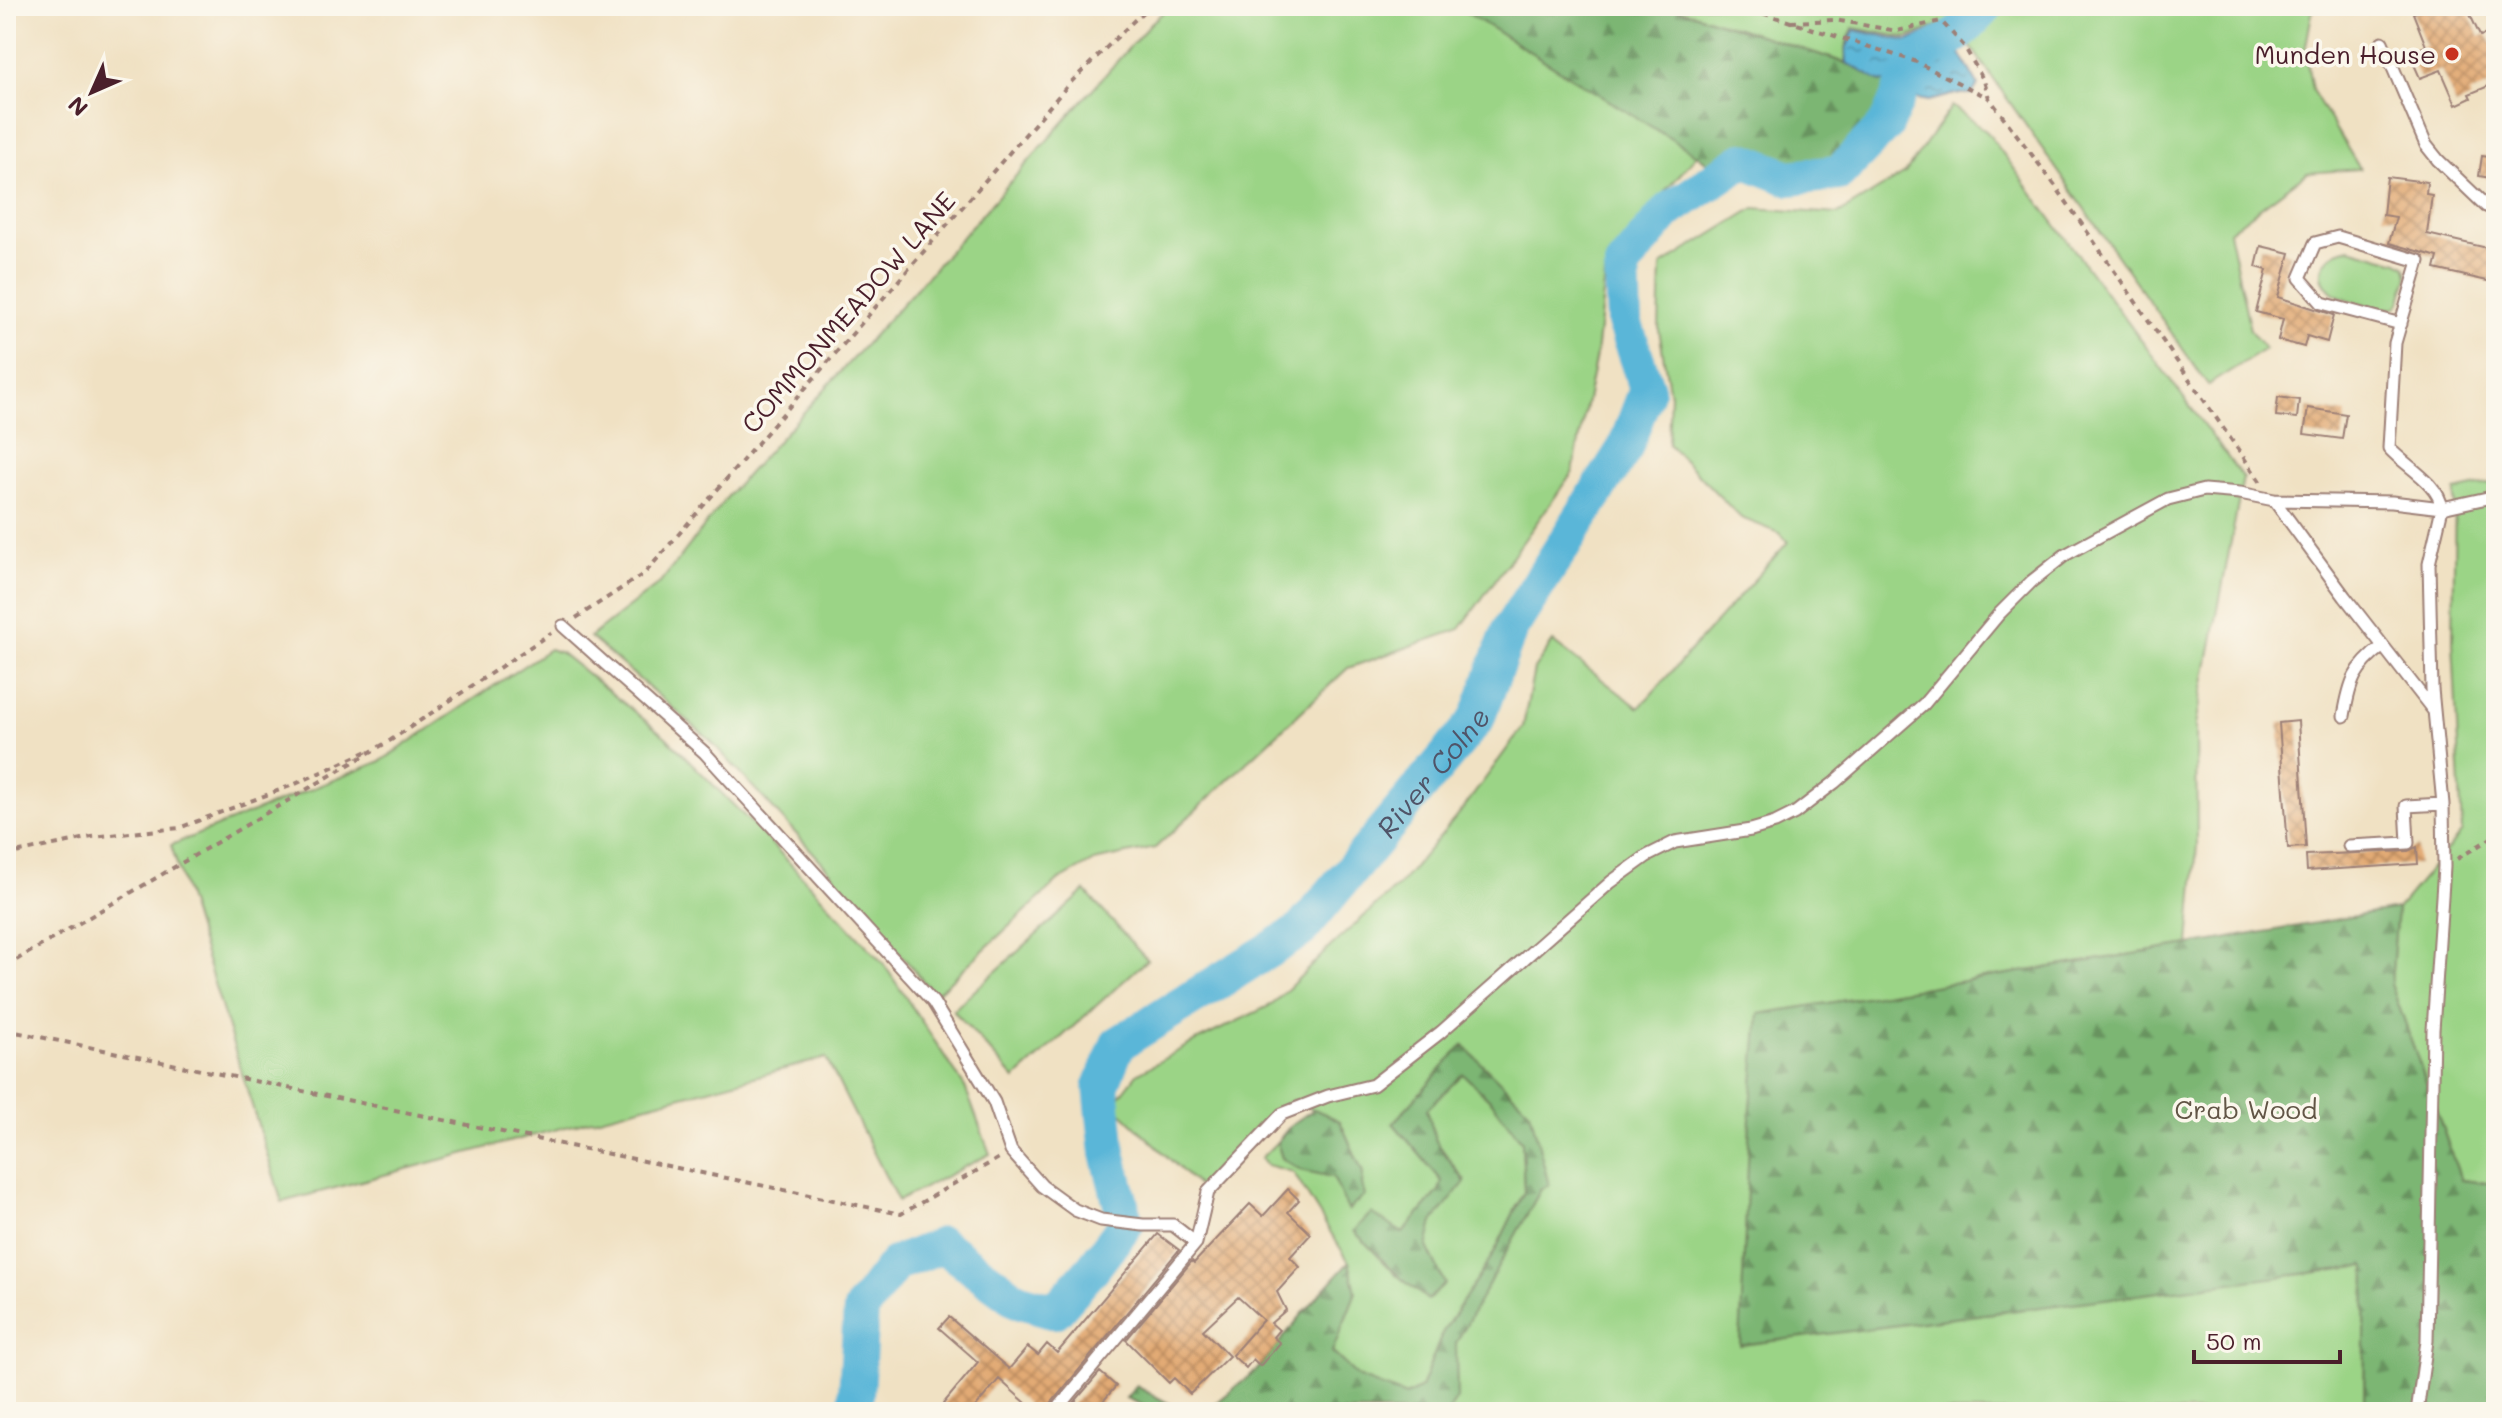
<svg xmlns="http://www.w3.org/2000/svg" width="2502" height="1418" font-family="Mali,sans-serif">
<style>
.green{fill:#9bd486;stroke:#727a58;stroke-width:2}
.forest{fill:url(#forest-firs);stroke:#636a4f;stroke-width:2}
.water{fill:url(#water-ripples);stroke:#526a82;stroke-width:2}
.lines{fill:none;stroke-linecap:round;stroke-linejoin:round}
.river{stroke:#5ab6d8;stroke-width:36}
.building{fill:url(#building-cross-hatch)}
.service-casing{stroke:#9d8077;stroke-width:15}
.path{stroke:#9d8077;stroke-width:4;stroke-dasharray:6 6;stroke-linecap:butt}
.service{stroke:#fff;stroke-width:11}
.poi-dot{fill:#c8321e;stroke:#fbf7ec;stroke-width:3}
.labels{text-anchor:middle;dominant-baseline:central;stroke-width:7;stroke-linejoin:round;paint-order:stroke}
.poi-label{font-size:26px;fill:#4a1f2b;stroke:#fbf7ec;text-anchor:end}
.street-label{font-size:26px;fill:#4a1f2b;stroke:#fbf7ec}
.park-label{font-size:26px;fill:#625546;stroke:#fbf7ec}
.water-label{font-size:28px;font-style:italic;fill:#505468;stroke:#fbf7ec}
</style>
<defs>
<pattern id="forest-firs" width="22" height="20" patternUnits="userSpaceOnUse" patternTransform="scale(2)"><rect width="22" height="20" fill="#7cb673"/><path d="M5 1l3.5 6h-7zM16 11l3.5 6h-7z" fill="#68935f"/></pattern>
<pattern id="water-ripples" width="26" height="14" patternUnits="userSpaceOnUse" patternTransform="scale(2)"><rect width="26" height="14" fill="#5ab6d8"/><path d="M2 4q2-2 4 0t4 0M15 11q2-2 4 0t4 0" fill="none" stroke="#4c93af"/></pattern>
<pattern id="building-cross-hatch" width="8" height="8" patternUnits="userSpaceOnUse" patternTransform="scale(2)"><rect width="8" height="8" fill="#e2aa74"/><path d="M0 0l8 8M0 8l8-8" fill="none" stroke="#b98a5f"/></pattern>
</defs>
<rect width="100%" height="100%" fill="#fbf7ec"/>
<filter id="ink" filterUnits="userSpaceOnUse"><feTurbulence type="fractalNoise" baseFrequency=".0125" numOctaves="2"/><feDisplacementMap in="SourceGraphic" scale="16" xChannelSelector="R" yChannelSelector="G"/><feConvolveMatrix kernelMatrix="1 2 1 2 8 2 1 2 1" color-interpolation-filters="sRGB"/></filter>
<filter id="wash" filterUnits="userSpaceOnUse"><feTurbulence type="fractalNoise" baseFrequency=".006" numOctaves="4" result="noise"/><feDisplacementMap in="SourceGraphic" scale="32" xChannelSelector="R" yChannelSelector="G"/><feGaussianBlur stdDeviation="1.8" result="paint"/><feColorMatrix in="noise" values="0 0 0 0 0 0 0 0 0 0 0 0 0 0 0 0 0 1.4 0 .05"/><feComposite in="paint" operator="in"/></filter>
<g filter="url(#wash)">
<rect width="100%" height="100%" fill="#f0e1c3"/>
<path class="green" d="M 1170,6 L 1456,6 L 1697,155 L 1607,258 L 1596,355 L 1573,472 L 1460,629 L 1348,668 L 1155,848 L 1094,861 L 1058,881 L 935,995 L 822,862 L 710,740 L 590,637 L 660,583 L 732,491 L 913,292 L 1150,24 Z
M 1669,6 L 2317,6 L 2313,8 L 2305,51 L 2312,90 L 2360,169 L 2307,173 L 2229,231 L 2250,330 L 2265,349 L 2208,385 L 1952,20 L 1907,38 L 1853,28 L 1845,48 L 1846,63 Z
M 1952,106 L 1987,132 L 2243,478 L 2196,725 L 2197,845 L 2189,945 L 1759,1014 L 1740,1344 L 2366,1265 L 2364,1412 L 1448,1412 L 1457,1398 L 1455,1343 L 1541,1189 L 1549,1185 L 1464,1045 L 1393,1123 L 1442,1181 L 1439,1191 L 1403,1233 L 1354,1231 L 1396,1274 L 1428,1300 L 1445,1284 L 1427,1247 L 1432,1222 L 1465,1181 L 1436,1141 L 1427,1109 L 1463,1073 L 1492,1102 L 1522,1142 L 1524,1192 L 1494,1253 L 1443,1332 L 1421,1388 L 1406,1396 L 1359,1378 L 1332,1352 L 1356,1292 L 1349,1262 L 1293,1172 L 1267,1165 L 1261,1158 L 1277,1142 L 1282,1158 L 1301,1170 L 1333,1177 L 1349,1210 L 1362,1185 L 1363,1173 L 1340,1121 L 1293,1100 L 1272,1112 L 1199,1187 L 1113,1105 L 1137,1074 L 1194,1042 L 1273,1004 L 1331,946 L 1400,884 L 1463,809 L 1523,727 L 1534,669 L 1553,642 L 1639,708 L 1788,542 L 1780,533 L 1741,518 L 1668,444 L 1670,395 L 1659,330 L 1661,266 L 1754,208 L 1838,214 L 1905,173 Z
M 2350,248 L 2398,262 L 2405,266 C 2410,275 2407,281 2404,290 C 2402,297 2402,303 2396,307 C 2387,313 2339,298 2331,291 C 2311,271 2327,252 2350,248 Z
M 2496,482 L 2496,1184 L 2461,1180 L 2391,984 L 2397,909 L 2462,832 L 2453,641 L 2455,491 Z
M 549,649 L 561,653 L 666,737 L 769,841 L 883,963 L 965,1087 L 990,1154 L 898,1201 L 826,1058 L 282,1202 L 171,845 L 381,761 Z
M 1085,891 L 1147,960 L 1015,1079 L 953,1010 Z"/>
<path class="forest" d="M 1456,6 L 1669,6 L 1846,63 L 1879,81 L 1894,84 L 1881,117 L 1835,168 L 1790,170 L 1747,152 L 1716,170 L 1697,155 Z
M 2397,909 L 2391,984 L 2461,1180 L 2496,1184 L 2496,1412 L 2364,1412 L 2366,1266 L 1740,1345 L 1750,1118 L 1759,1014 L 2189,945 Z
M 1463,1045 L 1530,1111 L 1549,1185 L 1541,1189 L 1456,1343 L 1457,1398 L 1448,1412 L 1205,1412 L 1257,1370 L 1304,1312 L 1349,1262 L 1356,1292 L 1332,1352 L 1359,1378 L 1406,1396 L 1421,1388 L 1443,1332 L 1494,1253 L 1524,1192 L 1522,1141 L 1492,1102 L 1463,1074 L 1427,1109 L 1436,1141 L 1465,1182 L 1433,1222 L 1427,1247 L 1445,1284 L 1428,1300 L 1396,1274 L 1354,1231 L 1371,1213 L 1403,1233 L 1439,1191 L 1442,1181 L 1393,1123 Z
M 1314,1109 L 1340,1121 L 1363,1173 L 1362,1185 L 1365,1196 L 1348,1210 L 1333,1177 L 1301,1170 L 1282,1158 L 1277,1142 L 1291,1125 Z
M 1136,1386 L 1185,1412 L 1159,1412 L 1126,1398 Z"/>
<path class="water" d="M 1974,6 L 1994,6 L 1978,29 L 1957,48 L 1978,85 L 1972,94 L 1955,94 L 1929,101 L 1918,99 L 1894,84 L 1879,81 L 1847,63 L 1846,49 L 1854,30 L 1908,41 L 1958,19 Z"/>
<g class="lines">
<path class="river" id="s1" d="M 855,1412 L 861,1309 L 895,1264 L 942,1245 L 1017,1300 L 1055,1311 L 1092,1269 L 1126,1224 L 1108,1153 L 1101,1086 L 1118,1044 L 1300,931 L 1477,719 L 1510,629 L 1625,448 L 1647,389 L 1624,322 L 1622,266 L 1668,211 L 1743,160 L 1789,178 L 1839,173 L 1886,125 L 1914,61 L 1961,32 L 1986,6"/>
</g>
<g id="blocks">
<path class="building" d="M 2417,6 L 2466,6 L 2480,36 L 2487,34 L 2496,51 L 2496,83 L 2469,94 L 2471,98 L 2456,105 L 2441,70 L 2420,78 L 2409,53 L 2426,46 L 2413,13 L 2419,11 Z
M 2482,156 L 2496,158 L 2496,179 L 2479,176 Z
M 2387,177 L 2427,182 L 2426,194 L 2432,195 L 2427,234 L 2496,250 L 2496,283 L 2435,269 L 2438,257 L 2389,243 L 2396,217 L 2383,215 Z
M 2261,246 L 2290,253 L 2278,297 L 2334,315 L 2327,342 L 2307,336 L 2304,347 L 2278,340 L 2283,319 L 2256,312 L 2267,270 L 2256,267 Z
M 2278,397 L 2299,400 L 2297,418 L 2276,416 Z
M 2308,408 L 2346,414 L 2342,439 L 2304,434 Z
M 2298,721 L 2306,847 L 2288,848 L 2279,723 Z
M 2417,847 L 2418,864 L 2307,871 L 2306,855 L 2408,851 Z
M 1288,1189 L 1299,1200 L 1288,1212 L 1311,1234 L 1290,1257 L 1300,1267 L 1277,1292 L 1286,1310 L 1271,1323 L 1279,1330 L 1273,1337 L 1280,1343 L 1260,1366 L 1253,1359 L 1246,1368 L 1232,1355 L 1263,1320 L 1238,1297 L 1203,1330 L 1229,1356 L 1190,1394 L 1174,1378 L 1169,1383 L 1126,1340 L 1192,1261 L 1194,1263 L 1250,1204 L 1263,1216 Z
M 1158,1234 L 1179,1250 L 1048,1407 L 1047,1412 L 1021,1412 L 1027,1404 L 999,1379 L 971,1412 L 952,1412 L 943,1404 L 978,1362 L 939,1328 L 949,1317 L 1009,1369 L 1028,1347 L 1038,1355 L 1047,1344 L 1057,1353 Z
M 1100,1372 L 1116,1386 L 1094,1412 L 1066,1412 Z"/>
</g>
</g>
<g filter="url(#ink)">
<use href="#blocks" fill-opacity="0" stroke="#9d8077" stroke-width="2"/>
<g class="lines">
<g class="service-casing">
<path id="service" d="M 2382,42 L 2426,145 L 2438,160 L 2486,206 L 2496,210
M 2401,324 L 2322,303 L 2300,278 L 2315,243 L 2338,237 L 2419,261 L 2395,343 L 2389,448 C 2406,467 2438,482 2442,508 L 2429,564 L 2432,689 L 2443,804 L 2444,867 L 2433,1030 L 2427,1341 L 2417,1412
M 2274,500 L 2345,597 L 2433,710
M 563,626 L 705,753 L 933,1002 L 994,1102 L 1011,1151 L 1042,1186 L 1075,1210 L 1101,1220 L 1143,1225 L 1173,1225 L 1196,1243
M 2344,716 C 2350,681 2354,668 2383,646
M 2349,846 L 2408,843 L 2406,806 L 2443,804
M 1055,1412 L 1196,1243 L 1208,1192 L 1282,1114 L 1328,1096 L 1373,1085 L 1441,1032 L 1611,882 L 1647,856 L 1675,842 L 1751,830 L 1775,823 L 1795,813 L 1834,783 L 1924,704 L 1999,614 L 2032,581 L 2065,555 L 2168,499 L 2204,490 L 2240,493 L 2274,500 L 2392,502 L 2442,508 L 2496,496"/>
</g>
<path class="path" d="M 1740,6 L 1914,61 L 1989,98
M 1791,22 L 1835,20 L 1897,31 L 1941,21 L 1964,46 L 1984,81 L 1989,98 L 2054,184 L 2262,484
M 576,618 L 645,573 L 1069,84 L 1149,6
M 6,855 L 92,837 L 179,828 L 293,785 L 370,750
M 2457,859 L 2496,835
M 6,966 L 391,740 L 551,633
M 6,1030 L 901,1214 L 999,1158"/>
<use href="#service" class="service"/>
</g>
</g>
<circle class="poi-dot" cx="2452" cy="54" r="8"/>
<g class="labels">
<g class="poi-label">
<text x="2436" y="54">Munden House</text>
</g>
<g class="street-label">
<text transform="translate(848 312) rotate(-49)">COMMONMEADOW LANE</text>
</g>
<g class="park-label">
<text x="2246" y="1109">Crab Wood</text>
</g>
<g class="water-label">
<text stroke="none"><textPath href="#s1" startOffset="1062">River Colne</textPath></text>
</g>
</g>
<rect width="2502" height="1418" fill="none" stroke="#fbf7ec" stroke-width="32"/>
<g transform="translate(92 92) rotate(225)" stroke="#fbf7ec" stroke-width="6" paint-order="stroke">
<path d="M0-6L14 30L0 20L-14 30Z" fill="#4a1f2b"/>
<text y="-12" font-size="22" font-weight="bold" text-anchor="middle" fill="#4a1f2b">N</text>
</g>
<path d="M2194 1350v12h146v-12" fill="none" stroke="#4a1f2b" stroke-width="4"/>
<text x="2206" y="1350" font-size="24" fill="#4a1f2b" stroke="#fbf7ec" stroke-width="6" paint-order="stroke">50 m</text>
</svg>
